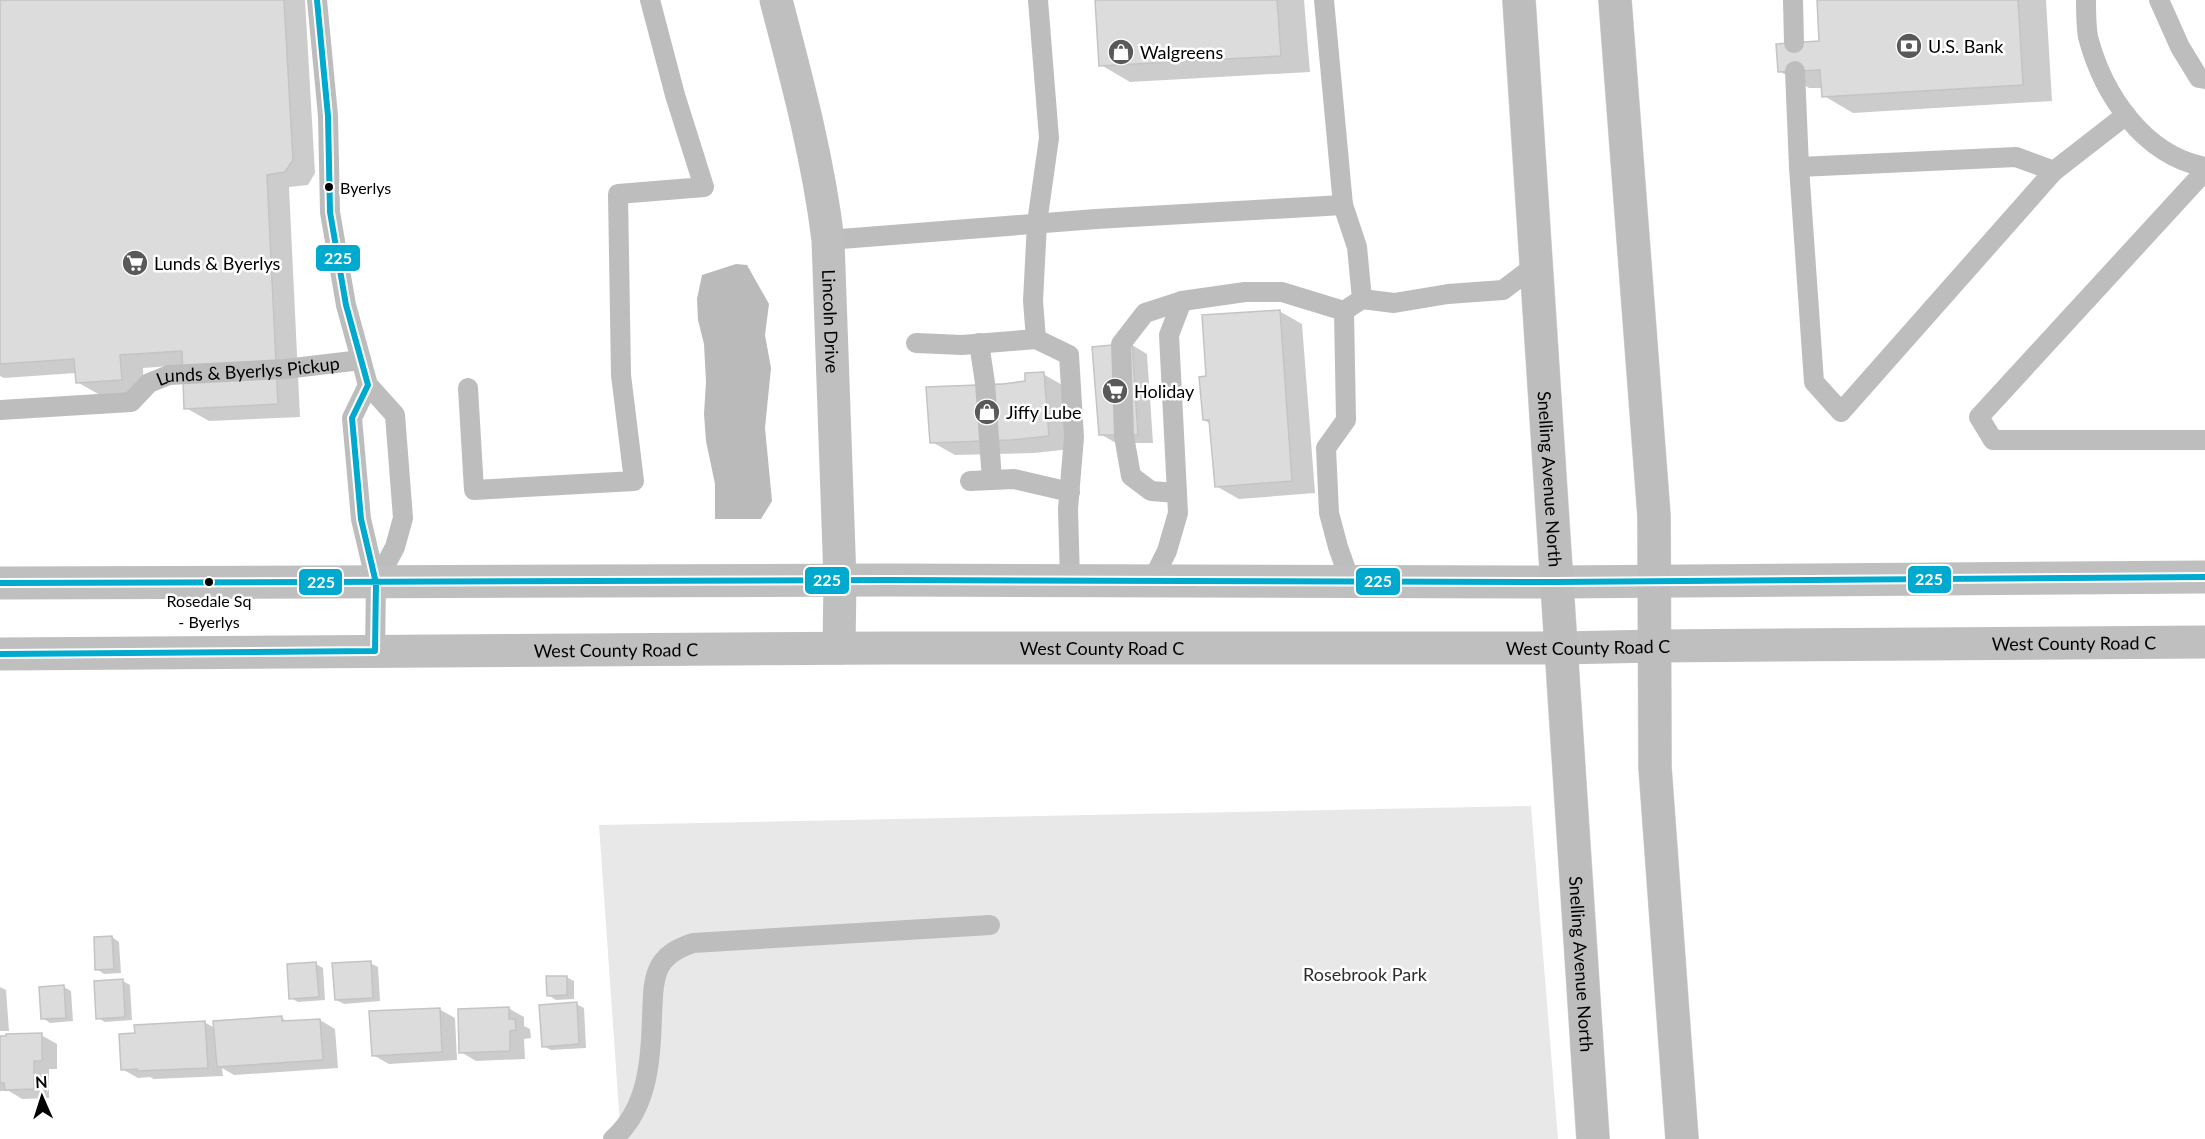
<svg xmlns="http://www.w3.org/2000/svg" width="2205" height="1139" font-family="Lato,sans-serif">
<style>
.green{fill:#e8e8e8}
.water{fill:#bababa}
.shadow{fill:#0003}
.building{fill:#dcdcdc;stroke:#c4c4c4;stroke-width:1.5}
.lines{fill:none;stroke-linecap:round;stroke-linejoin:round}
.highway-casing{stroke:#dbdbdb;stroke-width:34}
.lane{stroke:#bdbdbd;stroke-width:20}
.secondary{stroke:#bfbfbf;stroke-width:33}
.highway{stroke:#bdbdbd;stroke-width:33}
.bus-1-casing{stroke:#fff;stroke-width:10}
.bus-1{stroke:#00a9ce;stroke-width:6}
.bus-dot{fill:#000;stroke:#fff;stroke-width:2}
.labels{text-anchor:middle;dominant-baseline:central;stroke-width:5;stroke-linejoin:round;paint-order:stroke}
.bus-label{font-size:16px;fill:#000;stroke:#fff;text-anchor:start}
.poi-label{font-size:18px;fill:#000;stroke:#fff;text-anchor:start}
.street-label{font-size:18px;fill:#000;stroke:#fff}
.park-label{font-size:18px;fill:#2d2d2d;stroke:#fff}
.line-badge{stroke:#fff;stroke-width:2}
.badge-label{font-size:16px;text-anchor:middle;font-weight:bold;fill:#fff}
</style>
<rect width="100%" height="100%" fill="#fff"/>
<path class="green" d="M 1531,806 L 1558,1139 L 621,1139 L 599,825 Z"/>
<path class="water" d="M 736,264 L 747,265 L 769,304 L 765,335 L 771,368 L 765,428 L 772,501 L 761,519 L 715,519 L 715,484 L 706,441 L 704,414 L 706,382 L 704,344 L 698,320 L 697,299 L 702,275 Z"/>
<path class="shadow" d="M 0,0 L 305,0 L 315,173 L 308,185 L 289,187 L 300,417 L 209,421 L 186,408 L 184,365 L 143,368 L 144,392 L 100,395 L 77,382 L 76,373 L 4,378 L 0,376 Z
M 1096,0 L 1304,0 L 1310,72 L 1130,82 L 1101,65 Z
M 1818,0 L 2046,0 L 2052,101 L 1853,113 L 1824,96 L 1823,88 L 1809,88 L 1779,71 L 1821,43 Z
M 1279,311 L 1302,324 L 1315,493 L 1239,499 L 1216,486 L 1211,424 L 1204,420 L 1208,378 Z
M 1132,345 L 1147,354 L 1153,443 L 1116,443 L 1100,434 Z
M 1043,374 L 1066,387 L 1071,449 L 1034,453 L 955,455 L 932,442 L 927,388 L 1026,382 Z
M 112,937 L 119,942 L 121,973 L 104,974 L 97,969 Z
M 370,963 L 378,967 L 380,1001 L 344,1004 L 336,1000 Z
M 316,964 L 323,968 L 325,1000 L 298,1002 L 291,998 Z
M 566,977 L 574,981 L 574,999 L 556,1000 L 548,995 Z
M 123,981 L 130,985 L 132,1020 L 105,1022 L 98,1018 Z
M 0,987 L 6,990 L 9,1031 L 0,1031 Z
M 64,987 L 71,991 L 73,1021 L 50,1023 L 43,1018 Z
M 576,1004 L 584,1008 L 586,1048 L 551,1050 L 543,1046 Z
M 508,1008 L 524,1017 L 524,1026 L 530,1029 L 531,1038 L 524,1039 L 525,1059 L 476,1061 L 461,1052 Z
M 439,1009 L 455,1018 L 457,1060 L 389,1064 L 373,1055 Z
M 282,1018 L 288,1022 L 320,1020 L 335,1029 L 338,1068 L 234,1075 L 222,1068 L 223,1076 L 154,1079 L 150,1077 L 138,1078 L 122,1069 L 204,1022 L 215,1028 Z
M 41,1035 L 57,1044 L 57,1069 L 49,1069 L 49,1098 L 22,1099 L 9,1091 L 0,1091 L 0,1037 Z"/>
<path class="building" d="M 0,0 L 284,0 L 293,160 L 285,172 L 267,175 L 278,404 L 184,409 L 182,351 L 120,355 L 122,380 L 76,383 L 74,359 L 0,364 Z
M 1095,0 L 1277,0 L 1281,56 L 1099,66 Z
M 1817,0 L 2018,0 L 2023,85 L 1822,97 L 1820,70 L 1778,72 L 1776,44 L 1819,41 Z
M 1280,310 L 1292,481 L 1215,487 L 1209,420 L 1203,420 L 1199,377 L 1206,376 L 1202,315 Z
M 1132,343 L 1138,435 L 1099,435 L 1092,347 Z
M 1044,372 L 1049,436 L 1010,440 L 930,443 L 926,387 L 1003,384 L 1025,381 L 1025,373 Z
M 112,936 L 114,969 L 95,970 L 94,937 Z
M 371,961 L 373,998 L 335,1000 L 332,963 Z
M 316,962 L 319,997 L 289,999 L 287,964 Z
M 546,976 L 567,976 L 567,995 L 547,996 Z
M 123,979 L 125,1017 L 96,1019 L 94,981 Z
M 64,985 L 66,1018 L 41,1019 L 39,987 Z
M 577,1002 L 579,1044 L 542,1047 L 539,1005 Z
M 509,1007 L 509,1019 L 515,1019 L 516,1030 L 510,1031 L 510,1051 L 459,1053 L 458,1009 Z
M 440,1008 L 442,1052 L 372,1056 L 369,1011 Z
M 282,1016 L 282,1021 L 320,1019 L 323,1060 L 217,1067 L 213,1021 Z
M 205,1021 L 208,1068 L 137,1071 L 137,1069 L 121,1070 L 119,1034 L 135,1033 L 134,1025 Z
M 42,1033 L 42,1061 L 34,1061 L 34,1089 L 5,1090 L 4,1083 L 0,1083 L 0,1036 L 6,1036 L 6,1034 Z"/>
<g class="lines">
<g class="highway-casing">
<g id="highway">
<path id="s4" d="M 1519,0 L 1593,1139"/>
<path d="M 1615,0 L 1654,516 L 1655,767 L 1682,1139"/>
</g>
</g>
<g class="lane">
<path d="M 317,0 L 328,116 L 330,212 L 346,305 L 368,385 L 395,415 L 403,518 L 395,547 L 376,583"/>
<path d="M 1324,0 L 1343,205 L 1357,247 L 1362,299 L 1344,311"/>
<path d="M 1793,0 L 1794,43"/>
<path d="M 2086,0 C 2086,12 2086,25 2088,37 C 2103,94 2143,155 2205,167"/>
<path d="M 2159,0 L 2180,47 L 2199,78 L 2205,79"/>
<path d="M 1795,71 L 1799,167 L 1814,382 L 1841,412 L 2054,171"/>
<path d="M 1799,167 L 2016,157 L 2054,171 L 2126,115"/>
<path d="M 2205,171 L 1979,417 L 1993,440 L 2205,440"/>
<path d="M 828,240 L 1096,219 L 1343,205"/>
<path d="M 1362,299 L 1394,303 L 1448,294 L 1503,290 L 1536,265"/>
<path d="M 1036,339 L 1069,355 L 1074,437 L 1068,509 L 1070,580"/>
<path d="M 916,343 L 962,345 L 1036,339 L 1033,301 L 1037,223 L 1049,138 L 1038,0"/>
<path d="M 979,343 L 985,383 L 992,480"/>
<path d="M 368,385 L 352,418 L 361,519 L 376,583 L 375,651"/>
<path d="M 468,388 L 474,490 L 634,481 L 621,375 L 618,194 L 704,187 L 675,95 L 650,0"/>
<path id="s1" d="M 0,410 L 131,402 L 149,383 L 169,375 L 285,369 L 361,360"/>
<path d="M 970,481 L 1014,479 L 1070,492"/>
<path d="M 1177,493 L 1151,491 L 1131,476 L 1124,436 L 1121,344 L 1145,313 L 1182,301"/>
<path d="M 1152,581 L 1167,551 L 1178,513 L 1169,335 L 1182,301 L 1245,292 L 1282,292 L 1344,311 L 1346,420 L 1326,448 L 1329,513 L 1338,547 L 1350,581"/>
<path d="M 613,1139 C 648,1109 651,1059 652,1016 C 653,1001 652,984 658,970 C 664,955 678,948 693,943 L 990,925"/>
</g>
<g class="secondary">
<path id="s2" d="M 776,0 C 797,80 818,158 828,240 L 840,580 L 839,648"/>
<path d="M 0,583 L 888,580 L 1556,582 L 2205,577"/>
<path id="s3" d="M 0,654 L 888,648 L 1561,648 L 1655,646 L 2205,642"/>
</g>
<use href="#highway" class="highway"/>
<g class="bus-1-casing">
<path id="bus-1" d="M 0,583 L 888,580 L 1556,582 L 2205,577
M 0,654 L 375,651 L 376,583 L 361,519 L 352,418 L 368,385 L 346,305 L 330,212 L 328,116 L 317,0"/>
</g>
<use href="#bus-1" class="bus-1"/>
</g>
<defs>
<g id="bank-disc" transform="scale(1.35)"><circle r="9.5" fill="#595959" stroke="#fff"/><path d="M-6-4H6V4H-6ZM0-2.3a2.3 2.3 0 1 0 0 4.6a2.3 2.3 0 1 0 0-4.6Z" fill="#fff"/></g>
<g id="shop-disc" transform="scale(1.35)"><circle r="9.5" fill="#595959" stroke="#fff"/><path d="M-5-2.5h2.3a2.7 3.5 0 0 1 5.4 0H5L5.5 6h-11ZM-1.5-2.5h3a1.5 2.3 0 0 0-3 0Z" fill="#fff"/></g>
<g id="supermarket-disc" transform="scale(1.35)"><circle r="9.5" fill="#595959" stroke="#fff"/><path d="M-6-5.5h2.5l.6 2H6L4.5 2H-2.5L-4.4-4H-6ZM-1.5 3.2a1.3 1.3 0 1 0 .1 0ZM3 3.2a1.3 1.3 0 1 0 .1 0Z" fill="#fff"/></g>
</defs>
<g fill-rule="evenodd">
<use href="#bank-disc" x="1909" y="46"/>
<use href="#shop-disc" x="1121" y="52"/>
<use href="#supermarket-disc" x="135" y="263"/>
<use href="#supermarket-disc" x="1115" y="391"/>
<use href="#shop-disc" x="987" y="412"/>
</g>
<g class="bus-dot">
<circle cx="329" cy="187" r="5"/>
<circle cx="209" cy="582" r="5"/>
</g>
<g class="labels">
<g class="bus-label">
<text x="340" y="187">Byerlys</text>
<text x="209" y="600" text-anchor="middle">Rosedale Sq<tspan x="209" dy="21">- Byerlys</tspan></text>
</g>
<g class="poi-label">
<text x="1928" y="46">U.S. Bank</text>
<text x="1140" y="52">Walgreens</text>
<text x="154" y="263">Lunds &amp; Byerlys</text>
<text x="1134" y="391">Holiday</text>
<text x="1006" y="412">Jiffy Lube</text>
</g>
<g class="street-label">
<text stroke="none"><textPath href="#s2" startOffset="327">Lincoln Drive</textPath></text>
<text stroke="none"><textPath href="#s1" startOffset="258">Lunds &amp; Byerlys Pickup</textPath></text>
<text stroke="none"><textPath href="#s4" startOffset="480">Snelling Avenue North</textPath></text>
<text stroke="none"><textPath href="#s3" startOffset="2074">West County Road C</textPath></text>
<text stroke="none"><textPath href="#s3" startOffset="1588">West County Road C</textPath></text>
<text stroke="none"><textPath href="#s3" startOffset="1102">West County Road C</textPath></text>
<text stroke="none"><textPath href="#s3" startOffset="616">West County Road C</textPath></text>
<text stroke="none"><textPath href="#s4" startOffset="966">Snelling Avenue North</textPath></text>
</g>
<g class="park-label">
<text x="1365" y="974">Rosebrook Park</text>
</g>
</g>
<g class="line-badge">
<rect x="315" y="244" width="46" height="28" rx="6" fill="#00a9ce"/>
<rect x="1907" y="565" width="45" height="29" rx="6" fill="#00a9ce"/>
<rect x="804" y="566" width="46" height="29" rx="6" fill="#00a9ce"/>
<rect x="1355" y="567" width="46" height="29" rx="6" fill="#00a9ce"/>
<rect x="298" y="568" width="45" height="28" rx="6" fill="#00a9ce"/>
</g>
<g class="badge-label">
<text x="338" y="264">225</text>
<text x="1929" y="585">225</text>
<text x="827" y="586">225</text>
<text x="1378" y="587">225</text>
<text x="321" y="588">225</text>
</g>
<g transform="translate(42 1097) rotate(357)" stroke="#ffffff" stroke-width="4.5" paint-order="stroke">
<path d="M0-4.5L10 22L0 15L-10 22Z" fill="#000000"/>
<text y="-9" font-size="16" font-weight="bold" text-anchor="middle" fill="#000000">N</text>
</g>
</svg>
